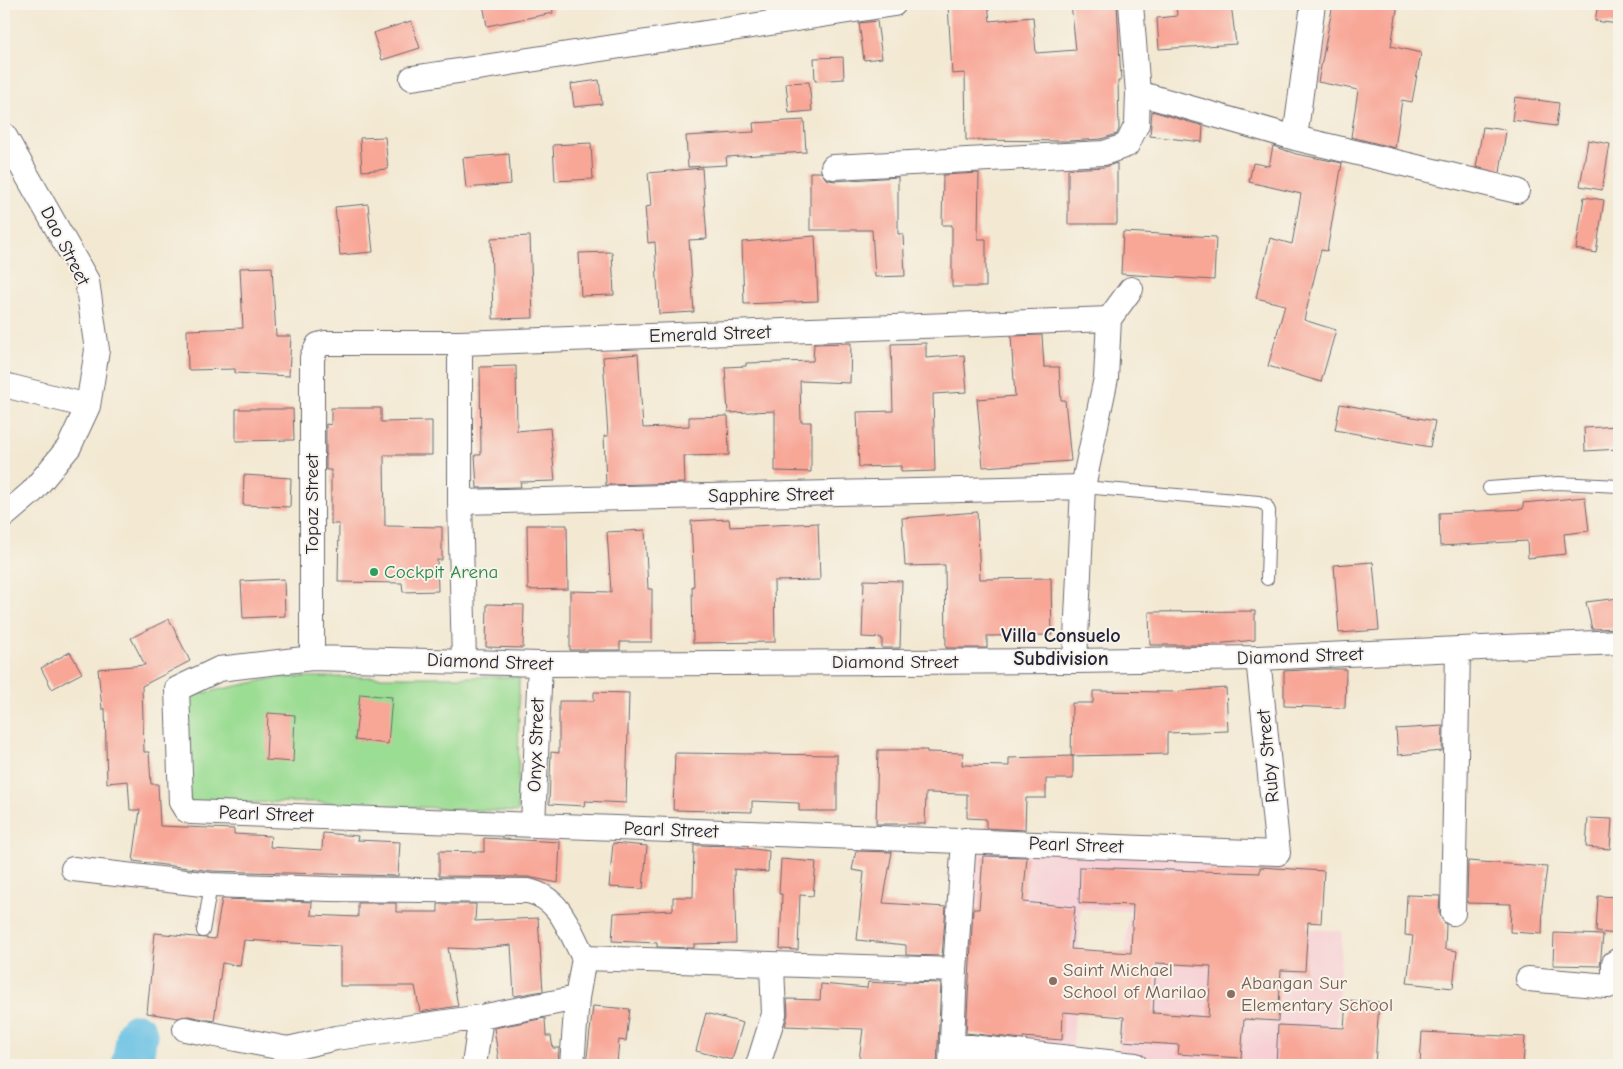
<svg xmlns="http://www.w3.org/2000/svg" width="1623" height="1069" font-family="'Comic Neue',sans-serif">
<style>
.built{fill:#f7cfd4}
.green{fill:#9cdd94;stroke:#5f8068}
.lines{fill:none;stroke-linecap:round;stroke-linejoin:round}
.river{stroke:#66c0e4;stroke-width:41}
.building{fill:#f8a696;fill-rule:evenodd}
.service-casing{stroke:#6b6870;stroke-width:14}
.minor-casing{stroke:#6b6870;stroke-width:26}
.service{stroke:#fff;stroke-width:12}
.minor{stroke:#fff;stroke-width:24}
.leisure-dot{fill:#2e9e5b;stroke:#f7f3e8;stroke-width:2}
.education-dot{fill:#8d6e63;stroke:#f7f3e8;stroke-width:2}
.labels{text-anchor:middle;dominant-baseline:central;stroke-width:4;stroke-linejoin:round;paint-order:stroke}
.street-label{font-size:19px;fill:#22223b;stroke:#f7f3e8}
.leisure-label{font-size:19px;fill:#27864d;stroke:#f7f3e8;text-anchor:start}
.education-label{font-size:19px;fill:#785e54;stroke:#f7f3e8;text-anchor:start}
.neighbourhood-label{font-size:20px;font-weight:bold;fill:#22223b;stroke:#f7f3e8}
</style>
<rect width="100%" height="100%" fill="#f7f3e8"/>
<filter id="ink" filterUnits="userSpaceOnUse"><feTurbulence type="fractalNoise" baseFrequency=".02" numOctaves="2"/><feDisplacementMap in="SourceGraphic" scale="10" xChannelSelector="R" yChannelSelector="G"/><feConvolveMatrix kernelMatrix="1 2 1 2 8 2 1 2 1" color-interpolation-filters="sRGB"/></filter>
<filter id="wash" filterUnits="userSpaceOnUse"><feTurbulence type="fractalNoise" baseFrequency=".0096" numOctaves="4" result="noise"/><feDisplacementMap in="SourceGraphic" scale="20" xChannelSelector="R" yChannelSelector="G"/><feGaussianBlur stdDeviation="1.12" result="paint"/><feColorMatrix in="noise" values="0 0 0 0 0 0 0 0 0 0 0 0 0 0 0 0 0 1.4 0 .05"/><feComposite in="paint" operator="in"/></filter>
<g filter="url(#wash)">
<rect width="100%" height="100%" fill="#f3e9d3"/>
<path class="built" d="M 974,843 L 1257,864 L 1254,917 L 1081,909 L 1073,1049 L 1026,1045 L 1034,911 L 966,905 Z
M 1128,916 L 1342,931 L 1335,1065 L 1271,1065 L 1118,1057 Z"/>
<path class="green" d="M 280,677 L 519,677 L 518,812 L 315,802 L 190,803 L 179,698 Z"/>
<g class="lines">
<path class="river" d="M 132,1065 L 137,1034"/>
</g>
<g id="blocks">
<path class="building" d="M 483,4 L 552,4 L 553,13 L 487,26 Z
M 948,4 L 988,4 L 990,21 L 1033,17 L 1036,53 L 1076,50 L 1071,4 L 1117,4 L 1121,81 L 1118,81 L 1119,129 L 1117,134 L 1101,139 L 1068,141 L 966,140 L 965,73 L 952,74 Z
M 1176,4 L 1231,4 L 1236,44 L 1159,49 L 1157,18 L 1177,16 Z
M 1333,4 L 1398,4 L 1391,46 L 1421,53 L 1412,102 L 1402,100 L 1395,148 L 1351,137 L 1358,90 L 1318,82 Z
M 1598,4 L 1619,4 L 1619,24 L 1595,21 Z
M 411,21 L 420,48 L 382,60 L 373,33 Z
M 877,21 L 882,58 L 864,60 L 859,23 Z
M 843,57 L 844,79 L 815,81 L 814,58 Z
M 599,80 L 602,104 L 574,107 L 571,84 Z
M 809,82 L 812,111 L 789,113 L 786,83 Z
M 1515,97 L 1559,103 L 1556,126 L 1512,120 Z
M 1152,111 L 1203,126 L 1202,142 L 1150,136 Z
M 804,120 L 806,152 L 726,157 L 727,165 L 688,167 L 686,136 L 754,132 L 753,123 Z
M 1483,127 L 1506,130 L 1500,173 L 1476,167 Z
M 385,137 L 388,169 L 362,171 L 360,138 Z
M 1588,140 L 1610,144 L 1602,190 L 1580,186 Z
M 591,143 L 593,179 L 555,181 L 553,145 Z
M 1273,146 L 1296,154 L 1342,163 L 1327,251 L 1321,250 L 1304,320 L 1336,330 L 1321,382 L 1268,366 L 1285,305 L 1256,298 L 1270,238 L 1292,244 L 1301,194 L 1249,182 L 1253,163 L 1269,166 Z
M 509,154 L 511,184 L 466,188 L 463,158 Z
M 1117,163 L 1117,224 L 1068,224 L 1068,169 L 1105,167 Z
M 702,168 L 707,239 L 689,240 L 694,312 L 659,314 L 655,242 L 648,243 L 645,207 L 651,206 L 648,173 Z
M 810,172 L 821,172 L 826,179 L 834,181 L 898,177 L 898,234 L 903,234 L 905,276 L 875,277 L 872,230 L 810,230 Z
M 979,173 L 978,239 L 986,239 L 986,287 L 952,287 L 952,225 L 942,225 L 943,175 Z
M 1584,197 L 1604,200 L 1596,253 L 1576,249 Z
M 368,204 L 373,252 L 340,255 L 335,207 Z
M 1123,232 L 1216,237 L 1214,280 L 1121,274 Z
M 530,236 L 533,318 L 493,319 L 491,238 Z
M 815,236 L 818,301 L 744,304 L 742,242 Z
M 612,252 L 614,295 L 581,296 L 579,253 Z
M 272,267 L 276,336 L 291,336 L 289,376 L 235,373 L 235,369 L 188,370 L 187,330 L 243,328 L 240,268 Z
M 1042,335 L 1044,367 L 1059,367 L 1061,400 L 1065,400 L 1071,461 L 983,467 L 977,399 L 1015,396 L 1011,336 Z
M 851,343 L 850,383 L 800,381 L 801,422 L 811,422 L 811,472 L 775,471 L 775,411 L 728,413 L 725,367 L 746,366 L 746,363 L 813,361 L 814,344 Z
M 926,343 L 926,358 L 964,355 L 967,392 L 933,394 L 935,471 L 901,472 L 901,466 L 859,467 L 857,412 L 893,411 L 891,344 Z
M 638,354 L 643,428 L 689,426 L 689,417 L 728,416 L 729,455 L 684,456 L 685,483 L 606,485 L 604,436 L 608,436 L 603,357 Z
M 516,366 L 517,431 L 550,428 L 555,481 L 520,482 L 521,487 L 477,488 L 475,455 L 481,455 L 480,367 Z
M 1340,404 L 1435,421 L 1430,447 L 1335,430 Z
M 331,408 L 381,408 L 381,422 L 432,421 L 432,455 L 384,455 L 385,526 L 442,527 L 442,560 L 437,560 L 438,591 L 403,592 L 402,583 L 338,582 L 339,524 L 331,524 L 331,470 L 326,470 L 326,424 L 331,425 Z
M 236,409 L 293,409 L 294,440 L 236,441 Z
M 1619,426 L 1619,449 L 1585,451 L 1584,428 Z
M 244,475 L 291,478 L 290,507 L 243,505 Z
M 1585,497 L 1589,531 L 1564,534 L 1566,554 L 1528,558 L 1527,541 L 1440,546 L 1439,513 L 1523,509 L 1523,503 Z
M 977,512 L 980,579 L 1051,578 L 1052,635 L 987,636 L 987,648 L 946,648 L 945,565 L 905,566 L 902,518 Z
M 729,519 L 730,527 L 818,523 L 820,580 L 774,581 L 775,642 L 693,643 L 692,586 L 694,586 L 691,521 Z
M 527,525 L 567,525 L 568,589 L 528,590 Z
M 645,530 L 648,589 L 652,589 L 652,642 L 620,642 L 620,650 L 570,650 L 570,591 L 611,592 L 607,532 Z
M 1373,562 L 1379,630 L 1339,633 L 1334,565 Z
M 284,579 L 285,616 L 243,618 L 241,581 Z
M 864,580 L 902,581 L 900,648 L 882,648 L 882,638 L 862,637 Z
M 1619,598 L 1619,628 L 1592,629 L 1586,602 Z
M 487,604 L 524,605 L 523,648 L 486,647 Z
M 1255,611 L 1255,640 L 1205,645 L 1150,645 L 1149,612 Z
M 169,619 L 190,661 L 142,686 L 144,752 L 149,752 L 151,784 L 158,784 L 160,826 L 234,829 L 234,834 L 271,836 L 270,847 L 322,850 L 323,833 L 358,836 L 357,840 L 400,842 L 398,876 L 212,871 L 133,861 L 140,810 L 130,810 L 128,781 L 107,783 L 105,709 L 102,709 L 98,669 L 145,665 L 131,638 Z
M 70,652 L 82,673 L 52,689 L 41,668 Z
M 1324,669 L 1346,669 L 1345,708 L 1284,706 L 1284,671 Z
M 1226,688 L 1228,731 L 1167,733 L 1167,754 L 1071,756 L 1072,703 L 1093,703 L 1093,691 L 1171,692 Z
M 594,692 L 629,693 L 626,803 L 585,801 L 584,806 L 549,804 L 551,752 L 559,753 L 559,701 L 594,701 Z
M 360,694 L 392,697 L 388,744 L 355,740 Z
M 268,713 L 295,715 L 293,762 L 266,760 Z
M 1443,726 L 1442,751 L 1398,755 L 1396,729 Z
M 878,750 L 927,750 L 927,752 L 963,753 L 962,765 L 1009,766 L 1009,758 L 1073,756 L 1073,779 L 1046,779 L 1046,798 L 1026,798 L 1025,830 L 986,828 L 986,819 L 967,818 L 967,794 L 926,793 L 925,824 L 876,824 Z
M 675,753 L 837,755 L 837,811 L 799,811 L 799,803 L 752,801 L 752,812 L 673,810 Z
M 1588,818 L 1612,819 L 1610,849 L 1586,847 Z
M 484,838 L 560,842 L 558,883 L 528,877 L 439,876 L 439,851 L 484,852 Z
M 613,843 L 647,846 L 643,889 L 609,887 Z
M 694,845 L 731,846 L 769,851 L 768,872 L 734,869 L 736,943 L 694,944 L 694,948 L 657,947 L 657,943 L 612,941 L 614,913 L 673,910 L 673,897 L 693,897 Z
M 856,851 L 892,852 L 883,903 L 946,907 L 942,956 L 906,955 L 906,945 L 857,940 L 864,872 L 852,870 Z
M 983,856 L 1027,857 L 1023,902 L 1075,907 L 1071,949 L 1131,953 L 1133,905 L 1079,903 L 1080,867 L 1260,873 L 1260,867 L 1324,871 L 1321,923 L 1308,922 L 1305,971 L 1281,970 L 1278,1021 L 1244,1019 L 1241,1058 L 1178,1054 L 1179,1045 L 1122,1041 L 1124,1017 L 1063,1012 L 1062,1040 L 1023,1037 L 1023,1039 L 966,1033 L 973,909 L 979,909 ZM 1156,963 L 1211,966 L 1208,1017 L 1153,1013 Z
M 781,859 L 816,862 L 813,896 L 800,895 L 798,950 L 780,949 L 782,894 L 779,894 Z
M 1468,861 L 1547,867 L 1542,906 L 1543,906 L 1542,934 L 1510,932 L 1511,904 L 1467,903 Z
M 1407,895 L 1440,896 L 1439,913 L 1446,925 L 1445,949 L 1457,951 L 1453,988 L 1407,983 L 1413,936 L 1405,935 Z
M 1598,896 L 1619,897 L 1619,934 L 1596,932 Z
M 222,899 L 312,902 L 311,915 L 358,917 L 358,903 L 396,903 L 396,912 L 438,912 L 438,904 L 476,904 L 475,921 L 538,918 L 543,991 L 514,996 L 511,945 L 474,949 L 448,948 L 458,1006 L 420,1012 L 415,986 L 340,986 L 340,946 L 244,940 L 240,966 L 222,963 L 214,1021 L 188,1016 L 178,1018 L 147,1013 L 155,933 L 215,939 Z
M 1554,933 L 1603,935 L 1600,966 L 1553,965 Z
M 868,982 L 905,984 L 905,982 L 941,983 L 937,1065 L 899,1065 L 859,1060 L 863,1029 L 785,1026 L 788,1014 L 787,999 L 820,1000 L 821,984 L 867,988 Z
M 1346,1000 L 1379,1002 L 1375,1065 L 1276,1064 L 1278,1025 L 1344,1028 Z
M 593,1006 L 630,1009 L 626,1041 L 619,1040 L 617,1065 L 586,1065 Z
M 706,1013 L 743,1023 L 732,1060 L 696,1051 Z
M 545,1018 L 546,1036 L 551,1036 L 553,1048 L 559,1048 L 558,1065 L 520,1065 L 521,1060 L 499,1063 L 494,1028 Z
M 1422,1032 L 1525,1037 L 1523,1065 L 1420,1065 Z"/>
</g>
</g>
<g filter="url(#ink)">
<use href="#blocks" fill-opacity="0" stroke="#6b6870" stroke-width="1"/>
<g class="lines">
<g class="service-casing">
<path id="service" d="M 1083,487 L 1259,502 L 1266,505 L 1269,511 L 1267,579
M 1489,488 L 1558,483 L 1619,486
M 203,931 L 211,885"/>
</g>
<g class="minor-casing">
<path id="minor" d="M 412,78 L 894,4
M 1138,93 L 1295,138 L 1517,191
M 4,135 L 87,281 L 97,350 L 88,406 L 69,447 L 32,492 L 4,516
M 1295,138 L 1313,4
M 833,167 L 1104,153 L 1127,145 L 1137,124 L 1138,93 L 1131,4
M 460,343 L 460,502 L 464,661
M 4,385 L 88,406
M 460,502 L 1083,487
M 312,658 L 312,357 L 318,345 L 325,343 L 460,343 L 1109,319
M 1258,658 L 1278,853 L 191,812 L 186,810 L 181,802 L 177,689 L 219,669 L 312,658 L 540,664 L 1075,661 L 1258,658 L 1619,642
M 1075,661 L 1083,487 L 1106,378 L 1109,319 L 1131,289
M 533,825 L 540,664
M 73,869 L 211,885 L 329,889 L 528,891 C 561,898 569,930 584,958 L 955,970 L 951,1065
M 1453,913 L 1458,649
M 955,970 L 964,840
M 1528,979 L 1608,986 L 1614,977 L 1614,963 L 1619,960
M 185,1029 L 288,1049 L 336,1038 L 481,1017 L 577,998
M 953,1045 L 1135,1065
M 474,1065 L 481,1017
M 572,1065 L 577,998 L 584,958
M 758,1065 L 774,1014 L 772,966"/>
</g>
<use href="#service" class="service"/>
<use href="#minor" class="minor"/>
</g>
</g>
<circle class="leisure-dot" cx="374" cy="572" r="5"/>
<g class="education-dot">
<circle cx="1053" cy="981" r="5"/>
<circle cx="1231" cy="994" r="5"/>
</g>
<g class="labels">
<g class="street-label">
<text transform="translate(65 246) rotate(63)">Dao Street</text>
<text transform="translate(710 334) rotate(-2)">Emerald Street</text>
<text transform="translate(771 495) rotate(-1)">Sapphire Street</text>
<text transform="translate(312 504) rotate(-90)">Topaz Street</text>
<text transform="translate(1300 656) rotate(-2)">Diamond Street</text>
<text transform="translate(490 662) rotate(2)">Diamond Street</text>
<text x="895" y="662">Diamond Street</text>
<text transform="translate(536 745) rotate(-88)">Onyx Street</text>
<text transform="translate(1268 756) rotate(-96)">Ruby Street</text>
<text transform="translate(266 814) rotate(2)">Pearl Street</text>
<text transform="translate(671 830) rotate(2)">Pearl Street</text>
<text transform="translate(1076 845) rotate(2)">Pearl Street</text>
</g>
<g class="leisure-label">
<text x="384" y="572">Cockpit Arena</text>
</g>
<g class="education-label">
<text x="1063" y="970">Saint Michael<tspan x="1063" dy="22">School of Marilao</tspan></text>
<text x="1241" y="983">Abangan Sur<tspan x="1241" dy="22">Elementary School</tspan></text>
</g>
<g class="neighbourhood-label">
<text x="1061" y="635">Villa Consuelo<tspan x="1061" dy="23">Subdivision</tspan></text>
</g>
</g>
<rect width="1623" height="1069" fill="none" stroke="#f7f3e8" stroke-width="20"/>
</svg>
